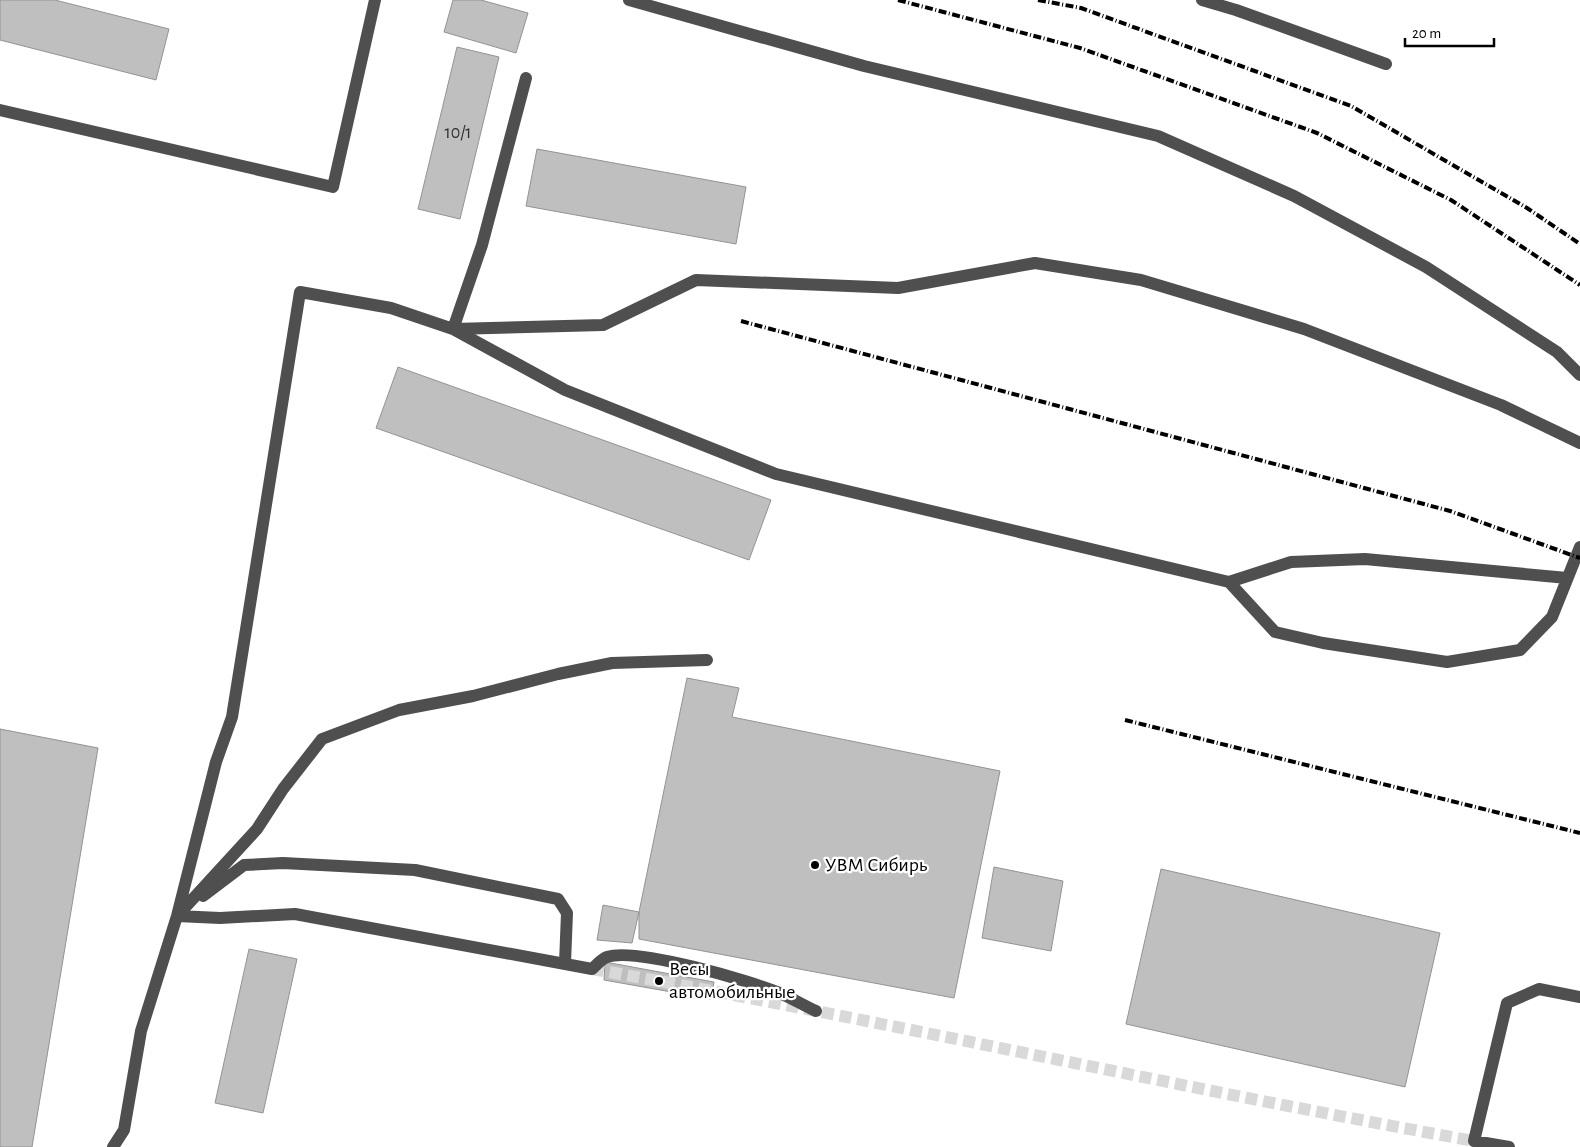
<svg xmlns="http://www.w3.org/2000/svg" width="1580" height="1147" font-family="'Alegreya Sans',sans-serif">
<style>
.building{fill:#bfbfbf;stroke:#939393}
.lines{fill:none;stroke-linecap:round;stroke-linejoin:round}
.minor-tunnel{stroke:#d9d9d9;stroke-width:12;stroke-dasharray:12 6;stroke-linecap:butt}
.minor{stroke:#4f4f4f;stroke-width:12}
.rail{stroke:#000;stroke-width:4;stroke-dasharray:8 2.5 1 2.5;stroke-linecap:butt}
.poi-dot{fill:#000;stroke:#fff;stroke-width:2}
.labels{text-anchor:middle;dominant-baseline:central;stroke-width:4.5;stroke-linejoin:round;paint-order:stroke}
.number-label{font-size:18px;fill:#303030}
.poi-label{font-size:20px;fill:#000;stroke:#fff;text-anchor:start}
</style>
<rect width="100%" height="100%" fill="#fff"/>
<path class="building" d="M 0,0 L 55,0 L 169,29 L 156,80 L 0,40 Z
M 453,0 L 481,0 L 528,13 L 516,53 L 444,32 Z
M 457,47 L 499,57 L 460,219 L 418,209 Z
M 537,149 L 746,187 L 736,244 L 526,206 Z
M 398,367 L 771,500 L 749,560 L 376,428 Z
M 687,678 L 739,688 L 732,717 L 1000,771 L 954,998 L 639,939 L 639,912 Z
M 0,729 L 98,748 L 32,1147 L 0,1147 Z
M 994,867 L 1063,881 L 1051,951 L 982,938 Z
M 1161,869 L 1440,933 L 1405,1087 L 1126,1024 Z
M 603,905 L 639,912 L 632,943 L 597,940 Z
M 249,949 L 297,959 L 263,1113 L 215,1103 Z
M 605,962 L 714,982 L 711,999 L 604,980 Z"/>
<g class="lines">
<path class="minor-tunnel" d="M 592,969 C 887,1021 1179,1088 1474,1141"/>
<path class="minor" d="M 629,0 L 864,66 L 1158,136 L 1294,196 L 1426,267 L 1557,352 L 1580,375
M 1202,0 L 1236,10 L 1386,64
M 0,110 L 333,187 L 375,0
M 453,329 L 603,325 L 696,280 L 898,288 L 1035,263 L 1141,280 L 1304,329 L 1501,405 L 1580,443
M 453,329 L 565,390 L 776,474 L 1229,582 L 1291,562 L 1365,559 L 1567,578
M 1229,582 L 1275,632 L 1323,643 L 1447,662 L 1520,650 L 1552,617 L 1580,547
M 203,896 L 244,865 L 283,863 L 415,870 L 558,899 L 567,913 L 565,963
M 179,914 L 257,829 L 283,789 L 322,739 L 399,710 L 473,696 L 558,674 L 612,663 L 707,660
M 177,916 L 220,918 L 295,914 L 592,969 C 597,965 601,959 607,957 C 636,947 751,981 782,994 C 793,999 805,1006 816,1011
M 113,1147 L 124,1130 L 141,1031 L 177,916 L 216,762 L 232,717 L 300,292 L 391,308 L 453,329 L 482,245 L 526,78
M 1509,1147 L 1474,1141 L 1507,1003 L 1539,989 L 1580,997"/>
<path class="rail" d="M 898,0 L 1080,48 L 1317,133 L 1451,200 L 1580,285
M 1038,0 L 1081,8 L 1351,106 L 1527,208 L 1580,244
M 741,321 L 1450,511 L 1580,558
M 1125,720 L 1580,833"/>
</g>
<g class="poi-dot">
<circle cx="815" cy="865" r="5"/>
<circle cx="659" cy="981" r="5"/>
</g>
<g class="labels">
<g class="number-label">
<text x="458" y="133">10/1</text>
</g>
<g class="poi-label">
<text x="825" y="865">УВМ Сибирь</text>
<text x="669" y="969">Весы<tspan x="669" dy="23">автомобильные</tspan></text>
</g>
</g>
<path d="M1405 38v8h89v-8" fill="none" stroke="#000000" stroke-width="2.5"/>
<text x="1412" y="38" font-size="15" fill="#000000" stroke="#ffffff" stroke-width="4" paint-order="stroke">20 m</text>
</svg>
